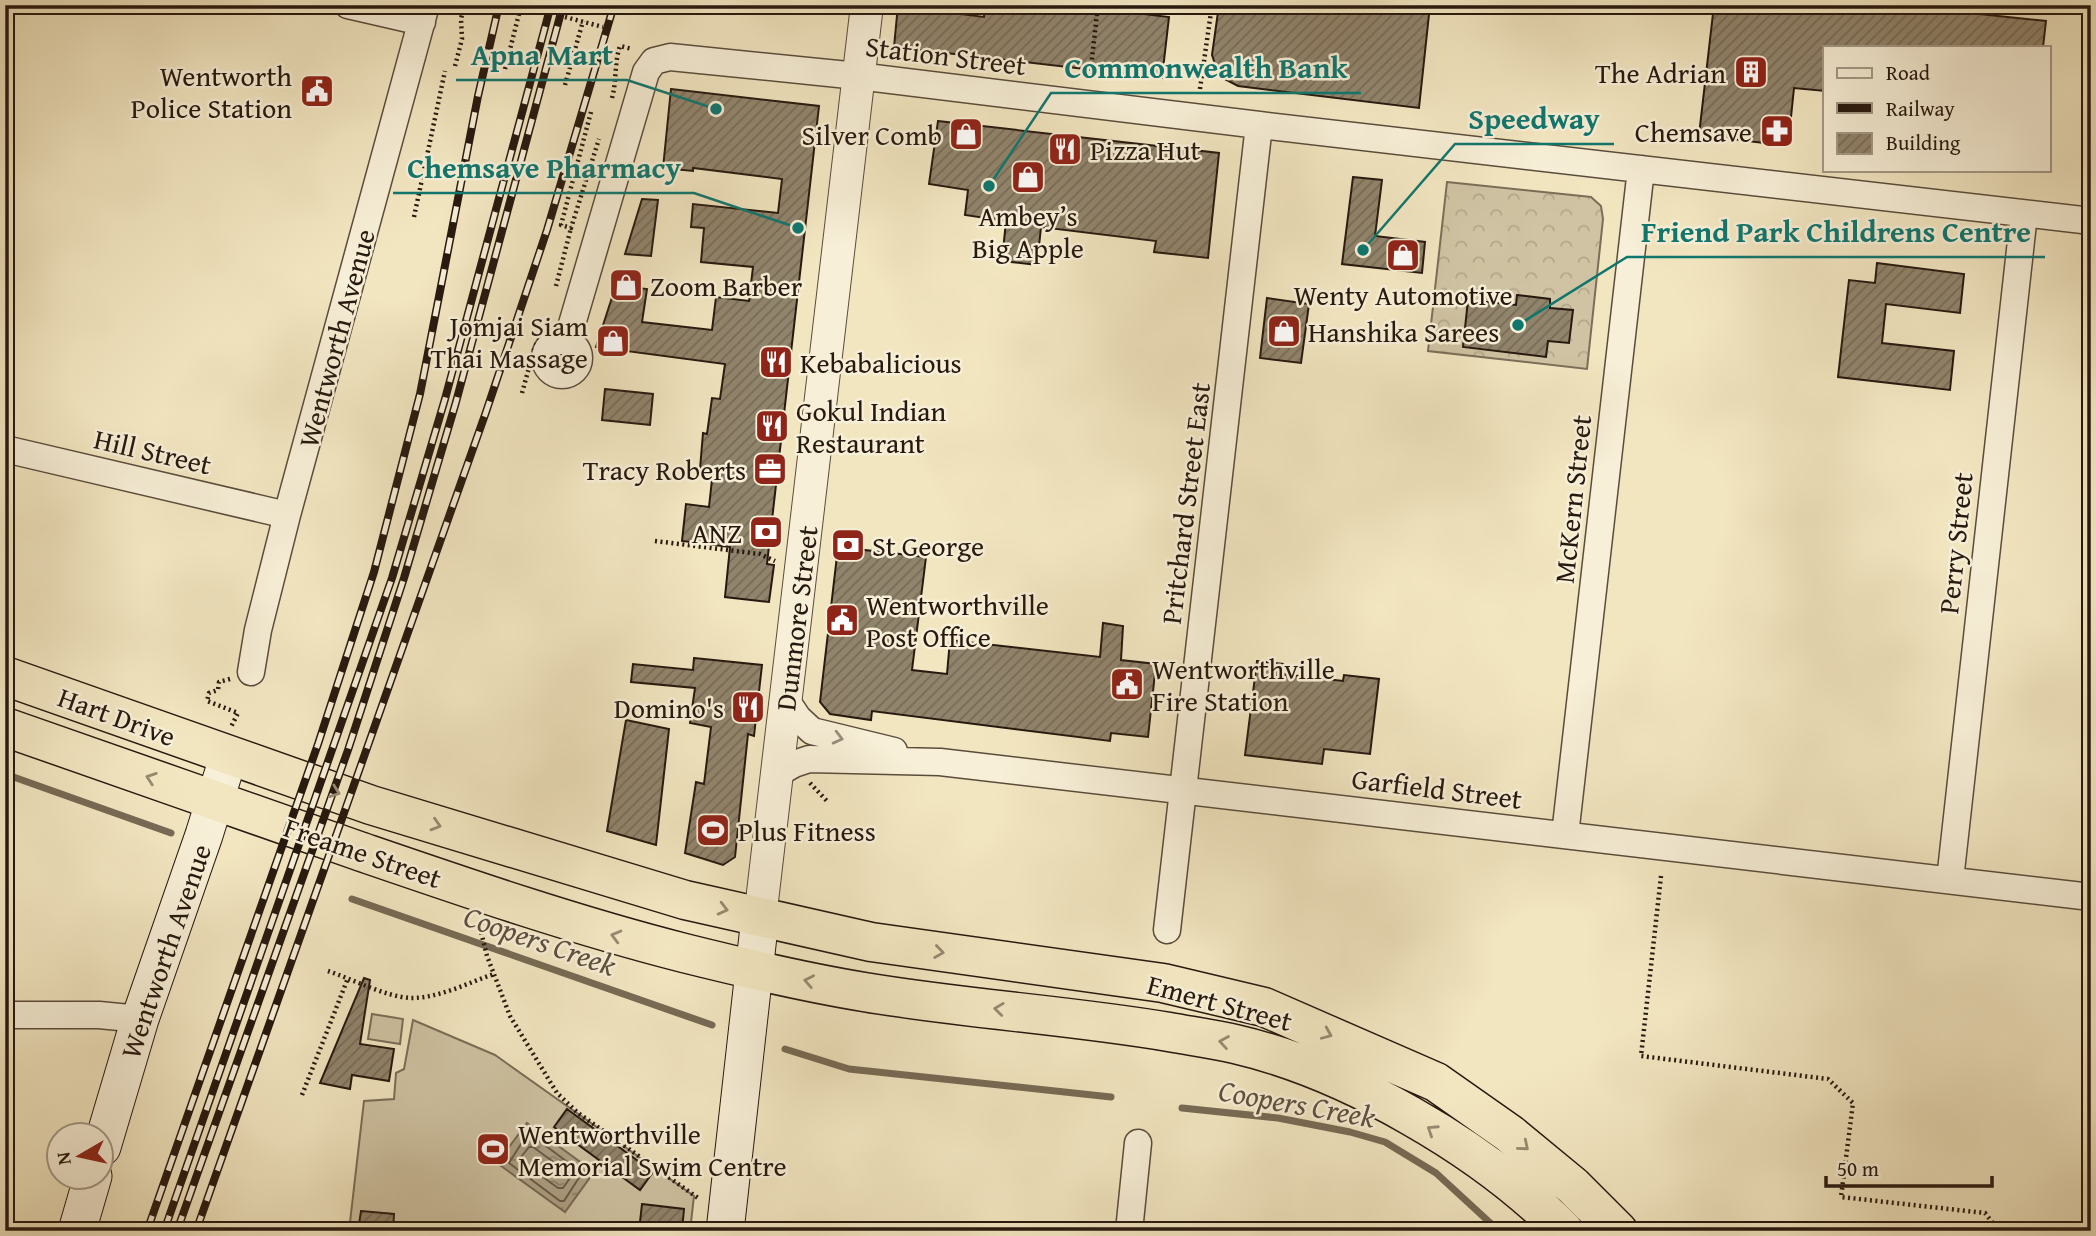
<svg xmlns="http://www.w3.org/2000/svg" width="2096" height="1236" font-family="'Gentium Book Plus',serif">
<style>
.forest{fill:url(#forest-crowns);stroke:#7b6e59;stroke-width:2}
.pitch{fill:#cfc3a3;stroke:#7b6e59;stroke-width:2}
.water{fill:url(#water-ripples);stroke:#776a55;stroke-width:2}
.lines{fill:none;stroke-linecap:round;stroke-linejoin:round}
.shore{stroke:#6a5c4a;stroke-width:2}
.stream{stroke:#776a55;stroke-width:7}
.building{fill:url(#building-hatch);stroke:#27190f;stroke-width:2}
.minor-casing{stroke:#5a4c3c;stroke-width:29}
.tertiary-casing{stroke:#5a4c3c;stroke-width:34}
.secondary-casing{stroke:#27190f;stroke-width:39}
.trunk-casing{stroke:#27190f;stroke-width:41}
.path{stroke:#27190f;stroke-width:4.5;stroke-dasharray:2 3.5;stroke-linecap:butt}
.minor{stroke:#f7efd7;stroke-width:26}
.tertiary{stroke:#f7efd7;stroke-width:32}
.secondary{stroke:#f7efd7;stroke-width:37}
.trunk{stroke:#f2e6c1;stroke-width:38}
.rail-casing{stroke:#27190f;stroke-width:8}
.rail{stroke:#f7efd7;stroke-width:5;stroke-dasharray:16;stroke-linecap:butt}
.path-bridge{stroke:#27190f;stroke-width:4.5;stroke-dasharray:2 3.5;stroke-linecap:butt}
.oneway{stroke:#998f7d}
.oneway2{stroke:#978a71}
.labels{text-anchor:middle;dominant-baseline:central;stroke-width:5;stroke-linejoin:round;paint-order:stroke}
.street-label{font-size:28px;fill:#27190f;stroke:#f7efd7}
.poi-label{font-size:28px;fill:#27190f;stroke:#f7efd7;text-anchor:start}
.water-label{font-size:30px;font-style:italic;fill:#5d4f3e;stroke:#f7efd7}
.leader{fill:none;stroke:#0f766e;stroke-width:2.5}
.callout-dot{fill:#0f766e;stroke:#f7efd7;stroke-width:2.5}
.callout-label{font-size:30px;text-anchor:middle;font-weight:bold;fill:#0f766e;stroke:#f7efd7;stroke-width:5;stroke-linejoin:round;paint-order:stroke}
</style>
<defs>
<pattern id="forest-crowns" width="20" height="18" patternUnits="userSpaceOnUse" patternTransform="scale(1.75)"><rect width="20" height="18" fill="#cfc3a3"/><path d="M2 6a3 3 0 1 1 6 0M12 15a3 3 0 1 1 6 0" fill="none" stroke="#b2a78b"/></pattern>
<pattern id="water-ripples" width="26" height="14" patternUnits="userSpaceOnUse" patternTransform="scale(1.75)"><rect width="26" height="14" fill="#ada084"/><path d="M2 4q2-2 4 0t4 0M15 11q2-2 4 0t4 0" fill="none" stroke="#8d826a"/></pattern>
<pattern id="building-hatch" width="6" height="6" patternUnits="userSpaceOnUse" patternTransform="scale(1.75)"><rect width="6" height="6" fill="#91846c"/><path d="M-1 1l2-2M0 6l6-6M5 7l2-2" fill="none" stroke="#766b57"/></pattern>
</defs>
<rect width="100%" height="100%" fill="#f2e6c1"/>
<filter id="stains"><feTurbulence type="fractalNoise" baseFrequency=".00286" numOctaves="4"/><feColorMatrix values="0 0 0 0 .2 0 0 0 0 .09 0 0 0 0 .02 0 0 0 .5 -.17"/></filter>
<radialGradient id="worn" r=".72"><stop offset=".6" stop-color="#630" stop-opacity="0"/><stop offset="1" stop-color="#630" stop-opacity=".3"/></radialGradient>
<path class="forest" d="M 1447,182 L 1591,197 L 1601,206 L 1603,219 L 1587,369 L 1428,351 Z"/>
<path class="pitch" d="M 372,1014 L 403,1019 L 400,1044 L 368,1039 Z
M 413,1020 L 495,1055 L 694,1196 L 690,1231 L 349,1231 L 364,1101 L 394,1099 L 396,1073 L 404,1069 Z"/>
<path class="water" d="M 527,1123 L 594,1172 L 565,1212 L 497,1163 Z"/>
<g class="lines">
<path class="shore" d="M 530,1134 L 582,1173 L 564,1201 L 560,1201 L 509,1163 L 526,1136 Z
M 529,1147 L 533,1147 L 570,1174 L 570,1178 L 563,1188 L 558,1188 L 521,1161 L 521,1157 Z"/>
<path class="stream" d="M 5,774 L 171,833
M 352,899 L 712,1025
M 785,1049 L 849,1069 L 1111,1097
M 1182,1108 L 1278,1118 L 1350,1132 L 1385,1142 L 1436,1173 L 1499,1231"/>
</g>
<path class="building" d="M 898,5 L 937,5 L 937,11 L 984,17 L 985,6 L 1034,11 L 1034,5 L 1095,5 L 1095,8 L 1169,17 L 1162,78 L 894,47 Z
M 1219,5 L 1430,5 L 1419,108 L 1238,86 L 1219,76 L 1212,55 Z
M 1714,5 L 1778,5 L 1810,9 L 1810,5 L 1893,5 L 2046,21 L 2043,47 L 1825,47 L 1825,91 L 1794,88 L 1788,146 L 1699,135 Z
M 671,89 L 819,106 L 767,564 L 774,565 L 769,602 L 725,597 L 730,547 L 682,541 L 686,504 L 709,507 L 713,470 L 700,469 L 703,433 L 707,434 L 712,398 L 720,399 L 725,364 L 596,347 L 616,285 L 647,289 L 642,322 L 712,330 L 716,297 L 749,301 L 753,267 L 701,262 L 704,228 L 691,227 L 693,204 L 778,213 L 782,179 L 693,168 L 693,171 L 663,168 Z
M 938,121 L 1219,153 L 1208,258 L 1154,252 L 1156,241 L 1041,227 L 1037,265 L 1002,261 L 1006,221 L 965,215 L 968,190 L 929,184 Z
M 1353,177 L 1382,180 L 1375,236 L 1425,242 L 1422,273 L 1342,264 Z
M 642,199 L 658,200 L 651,256 L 625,254 Z
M 1877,263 L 1964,274 L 1960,313 L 1886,304 L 1882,343 L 1954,351 L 1950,390 L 1838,377 L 1849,280 L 1875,283 Z
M 1517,295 L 1550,299 L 1550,308 L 1573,310 L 1569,343 L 1548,341 L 1546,357 L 1463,347 L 1468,300 L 1516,305 Z
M 1267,298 L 1309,304 L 1301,363 L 1260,358 Z
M 605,389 L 653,394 L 650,425 L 602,420 Z
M 838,547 L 926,557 L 912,670 L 947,674 L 950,640 L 1100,657 L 1103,623 L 1123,626 L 1121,660 L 1156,664 L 1148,737 L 1111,733 L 1110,741 L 872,711 L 871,720 L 830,714 L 820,702 Z
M 694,658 L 762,665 L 754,736 L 748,734 L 735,857 L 723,865 L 685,853 L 696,782 L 704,784 L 711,727 L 690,723 L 695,688 L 631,682 L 633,664 L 693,670 Z
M 1257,661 L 1283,664 L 1282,674 L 1343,681 L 1344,675 L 1379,679 L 1370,754 L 1324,749 L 1322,764 L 1245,755 Z
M 626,720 L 669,729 L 656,845 L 607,831 Z
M 364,978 L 370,980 L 360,1044 L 394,1049 L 389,1081 L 352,1075 L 350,1089 L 320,1083 Z
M 567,1109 L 653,1172 L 640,1190 L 554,1127 Z
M 642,1204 L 684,1209 L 682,1231 L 639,1231 Z
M 361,1211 L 394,1214 L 393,1231 L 358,1231 Z"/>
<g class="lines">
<g class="minor-casing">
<path id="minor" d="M 348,5 L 422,22
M545 358a17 17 0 1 1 34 0a17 17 0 1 1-34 0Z
M 567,341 L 646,72 L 654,61 L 670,57 L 858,76 L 1259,125 L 2091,221
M 5,449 L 287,515
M 251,672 L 258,630 L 287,515 L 426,5
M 786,700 L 798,718 L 812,731 L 894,751
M 778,773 L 794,764 L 809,759 L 940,762 L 2091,897
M 1565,835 L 1641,169
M 1950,880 L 2024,214
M 1167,930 L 1259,125
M 5,1015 L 99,1015 L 140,1019
M 1129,1231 L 1138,1143"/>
</g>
<g class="tertiary-casing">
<path id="tertiary" d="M 760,918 L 867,5"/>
</g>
<g class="secondary-casing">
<path id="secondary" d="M 102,1147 L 140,1019 L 204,835 L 229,755
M 77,1231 L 93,1176
M 725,1231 L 760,918"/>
</g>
<g class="trunk-casing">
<path id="trunk" d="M 5,676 L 371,805 L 685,900 L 871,942 L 1163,983 L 1264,1007 L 1436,1082 L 1510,1134 L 1573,1186 L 1618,1231
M 5,727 C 123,769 241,809 359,851 C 467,888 574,925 684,953 C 744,968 803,982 864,992 C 965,1009 1068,1015 1169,1032 C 1191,1036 1213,1039 1235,1044 C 1347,1070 1483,1148 1564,1231"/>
</g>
<path class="path" d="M 520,5 L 543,11
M 565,17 L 603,27
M 455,66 L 462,39 L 461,19 L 464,5
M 505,69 L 521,6
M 1090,76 L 1098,5
M 565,85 L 583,21
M 1200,89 L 1212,5
M 591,112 L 561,225 L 571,228 L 599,139
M 414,217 L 445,71
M 556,286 L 571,228
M 522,393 L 535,346 L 544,332
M 655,541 L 760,554 L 775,561
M 230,679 L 219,682 L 218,690 L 209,693 L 207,701 L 238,713 L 231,727
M 810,783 L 827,801
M 1661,876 L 1641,1056 L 1828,1079 L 1853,1103 L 1841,1197 L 1985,1213 L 1999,1231
M 482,922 L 480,928 L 487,956 L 510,1016 L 557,1093 L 578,1113 L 698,1198
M 328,971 C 352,979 386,997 411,998 C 439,998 468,983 494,974
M 302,1095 L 348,978"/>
<use href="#minor" class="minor"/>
<use href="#tertiary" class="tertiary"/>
<use href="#secondary" class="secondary"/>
<use href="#trunk" class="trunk"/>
<g class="rail-casing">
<path id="rail" d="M 147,1231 L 318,744 L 374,572 L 420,394 L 478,96 L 499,5
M 164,1231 L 392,578 L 445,399 L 551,5
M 177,1231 L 348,750 L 404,578 L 456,402 L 563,5
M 196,1231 L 486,412 L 547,230 L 614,5"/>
</g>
<use href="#rail" class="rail"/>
<path class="path-bridge" d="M 612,98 C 617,80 614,63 620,46 L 632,49"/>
</g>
<defs><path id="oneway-chevron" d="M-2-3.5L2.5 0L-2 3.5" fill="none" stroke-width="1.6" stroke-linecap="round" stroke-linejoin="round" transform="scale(1.75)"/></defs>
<use class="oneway" href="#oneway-chevron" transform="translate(838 738) rotate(14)"/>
<g class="oneway2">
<use href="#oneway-chevron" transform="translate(151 778) rotate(-161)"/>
<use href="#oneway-chevron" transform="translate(335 792) rotate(20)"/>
<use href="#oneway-chevron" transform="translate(436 825) rotate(17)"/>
<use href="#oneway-chevron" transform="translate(723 909) rotate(14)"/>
<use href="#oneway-chevron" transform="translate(616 936) rotate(-165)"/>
<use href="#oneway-chevron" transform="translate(939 952) rotate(8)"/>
<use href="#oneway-chevron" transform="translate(809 981) rotate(-169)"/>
<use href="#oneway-chevron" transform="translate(999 1009) rotate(-173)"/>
<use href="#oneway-chevron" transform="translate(1327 1034) rotate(23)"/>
<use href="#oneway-chevron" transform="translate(1224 1042) rotate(-170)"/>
<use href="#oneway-chevron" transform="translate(1432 1130) rotate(-147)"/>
<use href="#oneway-chevron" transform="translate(1524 1146) rotate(40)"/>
</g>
<defs>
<g id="building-square" transform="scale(1.75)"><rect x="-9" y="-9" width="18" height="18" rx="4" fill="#8f2418" stroke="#f7efd7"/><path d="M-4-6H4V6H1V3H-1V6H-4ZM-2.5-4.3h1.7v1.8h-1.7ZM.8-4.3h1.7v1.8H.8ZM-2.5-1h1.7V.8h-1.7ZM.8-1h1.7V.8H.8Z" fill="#fff"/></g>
<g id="civic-square" transform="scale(1.75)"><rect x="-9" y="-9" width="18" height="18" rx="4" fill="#8f2418" stroke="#f7efd7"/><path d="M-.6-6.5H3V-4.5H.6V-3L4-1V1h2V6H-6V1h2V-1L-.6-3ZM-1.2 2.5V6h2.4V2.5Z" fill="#fff"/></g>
<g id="pharmacy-square" transform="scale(1.75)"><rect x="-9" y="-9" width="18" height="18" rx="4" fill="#8f2418" stroke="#f7efd7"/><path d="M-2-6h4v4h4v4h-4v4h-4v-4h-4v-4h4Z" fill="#fff"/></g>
<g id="shop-square" transform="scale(1.75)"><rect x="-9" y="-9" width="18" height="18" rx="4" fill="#8f2418" stroke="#f7efd7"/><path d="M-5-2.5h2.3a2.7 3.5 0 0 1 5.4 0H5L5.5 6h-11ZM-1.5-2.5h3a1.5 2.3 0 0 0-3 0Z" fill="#fff"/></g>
<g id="restaurant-square" transform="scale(1.75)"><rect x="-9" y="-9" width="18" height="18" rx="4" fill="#8f2418" stroke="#f7efd7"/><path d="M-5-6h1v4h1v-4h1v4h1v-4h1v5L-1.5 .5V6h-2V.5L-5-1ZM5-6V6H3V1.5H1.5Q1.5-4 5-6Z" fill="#fff"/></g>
<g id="office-square" transform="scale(1.75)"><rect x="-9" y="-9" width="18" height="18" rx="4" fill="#8f2418" stroke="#f7efd7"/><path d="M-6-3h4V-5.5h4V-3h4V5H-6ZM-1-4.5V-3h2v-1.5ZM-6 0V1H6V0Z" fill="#fff"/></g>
<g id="bank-square" transform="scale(1.75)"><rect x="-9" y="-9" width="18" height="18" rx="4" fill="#8f2418" stroke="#f7efd7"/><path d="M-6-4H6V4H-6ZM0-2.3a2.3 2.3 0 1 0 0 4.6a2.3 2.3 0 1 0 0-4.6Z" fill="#fff"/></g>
<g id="stadium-square" transform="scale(1.75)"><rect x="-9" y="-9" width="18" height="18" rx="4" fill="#8f2418" stroke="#f7efd7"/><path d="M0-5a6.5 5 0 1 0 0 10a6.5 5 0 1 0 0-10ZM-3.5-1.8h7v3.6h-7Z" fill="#fff"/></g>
</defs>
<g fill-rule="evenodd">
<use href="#building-square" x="1751" y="72"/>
<use href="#civic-square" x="317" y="91"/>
<use href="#pharmacy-square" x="1777" y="131"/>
<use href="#shop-square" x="966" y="134"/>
<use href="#restaurant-square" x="1065" y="149"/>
<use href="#shop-square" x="1028" y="177"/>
<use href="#shop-square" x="1403" y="255"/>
<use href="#shop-square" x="626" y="285"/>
<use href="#shop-square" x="1284" y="331"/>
<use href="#shop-square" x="613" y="341"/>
<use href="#restaurant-square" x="776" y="362"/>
<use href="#restaurant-square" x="772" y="426"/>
<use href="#office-square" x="770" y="469"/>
<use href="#bank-square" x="766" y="532"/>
<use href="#bank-square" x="848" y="545"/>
<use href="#civic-square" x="842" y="620"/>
<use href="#civic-square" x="1127" y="684"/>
<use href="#restaurant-square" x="748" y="707"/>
<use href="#stadium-square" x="713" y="830"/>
<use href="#stadium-square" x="493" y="1149"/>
</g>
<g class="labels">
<g class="street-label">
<text transform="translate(946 55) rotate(7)">Station Street</text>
<text transform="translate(336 338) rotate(-75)">Wentworth Avenue</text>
<text transform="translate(153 451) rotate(13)">Hill Street</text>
<text transform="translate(1572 499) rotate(-84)">McKern Street</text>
<text transform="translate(1185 503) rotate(-83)">Pritchard Street East</text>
<text transform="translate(1955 543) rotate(-84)">Perry Street</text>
<text transform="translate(796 618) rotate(-83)">Dunmore Street</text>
<text transform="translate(117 716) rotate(20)">Hart Drive</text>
<text transform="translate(1437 788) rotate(7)">Garfield Street</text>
<text transform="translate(363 852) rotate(19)">Freame Street</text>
<text transform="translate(165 951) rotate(-71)">Wentworth Avenue</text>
<text transform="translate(1220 1002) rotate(15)">Emert Street</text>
</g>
<g class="poi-label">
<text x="1726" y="72" text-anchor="end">The Adrian</text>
<text x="292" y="75" text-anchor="end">Wentworth<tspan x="292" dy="32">Police Station</tspan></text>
<text x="1752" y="131" text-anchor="end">Chemsave</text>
<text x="942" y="134" text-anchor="end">Silver Comb</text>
<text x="1090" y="149">Pizza Hut</text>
<text x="1028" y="215" text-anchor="middle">Ambey’s<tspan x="1028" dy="32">Big Apple</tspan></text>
<text x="650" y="285">Zoom Barber</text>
<text x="1403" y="294" text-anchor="middle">Wenty Automotive</text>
<text x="588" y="325" text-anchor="end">Jomjai Siam<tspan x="588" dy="32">Thai Massage</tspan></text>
<text x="1308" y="331">Hanshika Sarees</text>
<text x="800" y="362">Kebabalicious</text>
<text x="796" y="410">Gokul Indian<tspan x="796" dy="32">Restaurant</tspan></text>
<text x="746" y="469" text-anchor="end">Tracy Roberts</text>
<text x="742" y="532" text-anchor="end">ANZ</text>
<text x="872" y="545">St George</text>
<text x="866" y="604">Wentworthville<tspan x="866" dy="32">Post Office</tspan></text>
<text x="1152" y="668">Wentworthville<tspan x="1152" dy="32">Fire Station</tspan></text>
<text x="724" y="707" text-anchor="end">Domino's</text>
<text x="738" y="830">Plus Fitness</text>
<text x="518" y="1133">Wentworthville<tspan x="518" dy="32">Memorial Swim Centre</tspan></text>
</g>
<g class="water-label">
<text transform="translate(540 940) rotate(19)">Coopers Creek</text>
<text transform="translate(1297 1103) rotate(10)">Coopers Creek</text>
</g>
</g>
<path class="leader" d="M716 109L627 80H456M989 186L1051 93H1361M1363 250L1455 144H1614M798 228L694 193H393M1518 325L1627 257H2045"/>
<g class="callout-dot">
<circle cx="716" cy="109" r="7"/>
<circle cx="989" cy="186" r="7"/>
<circle cx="1363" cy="250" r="7"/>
<circle cx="798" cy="228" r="7"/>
<circle cx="1518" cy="325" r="7"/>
</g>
<g class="callout-label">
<text x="542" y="65">Apna Mart</text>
<text x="1206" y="78">Commonwealth Bank</text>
<text x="1534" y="129">Speedway</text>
<text x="544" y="178">Chemsave Pharmacy</text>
<text x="1836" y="242">Friend Park Childrens Centre</text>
</g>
<rect width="2096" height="1236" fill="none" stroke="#f2e6c1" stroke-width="28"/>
<rect x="7" y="7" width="2082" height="1222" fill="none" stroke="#27190f" stroke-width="3.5"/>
<rect x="14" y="14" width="2068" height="1208" fill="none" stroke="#27190f" stroke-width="2"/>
<rect x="1823" y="46" width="228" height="126" fill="#f7efd7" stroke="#a49987" stroke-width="2"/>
<rect x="1837" y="68" width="35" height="10" fill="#f7efd7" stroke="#a49987" stroke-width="2"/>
<text x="1886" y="80" font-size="21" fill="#27190f">Road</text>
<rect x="1837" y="103" width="35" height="10" fill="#27190f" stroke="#a49987" stroke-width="2"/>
<text x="1886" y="116" font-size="21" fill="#27190f">Railway</text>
<rect x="1837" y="133" width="35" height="21" fill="url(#building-hatch)" stroke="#a49987" stroke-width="2"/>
<text x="1886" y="150" font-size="21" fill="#27190f">Building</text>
<g transform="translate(80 1156) rotate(261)"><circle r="33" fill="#f7efd7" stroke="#a49987" stroke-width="2"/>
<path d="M0-5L12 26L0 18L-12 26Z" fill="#8f2418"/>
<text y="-10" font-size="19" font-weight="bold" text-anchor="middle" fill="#27190f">N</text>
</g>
<path d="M1826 1176v10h166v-10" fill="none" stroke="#27190f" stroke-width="3.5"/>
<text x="1837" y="1176" font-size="21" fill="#27190f" stroke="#f7efd7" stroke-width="5" paint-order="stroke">50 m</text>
<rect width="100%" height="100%" filter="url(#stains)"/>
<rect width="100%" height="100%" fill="url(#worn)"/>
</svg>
